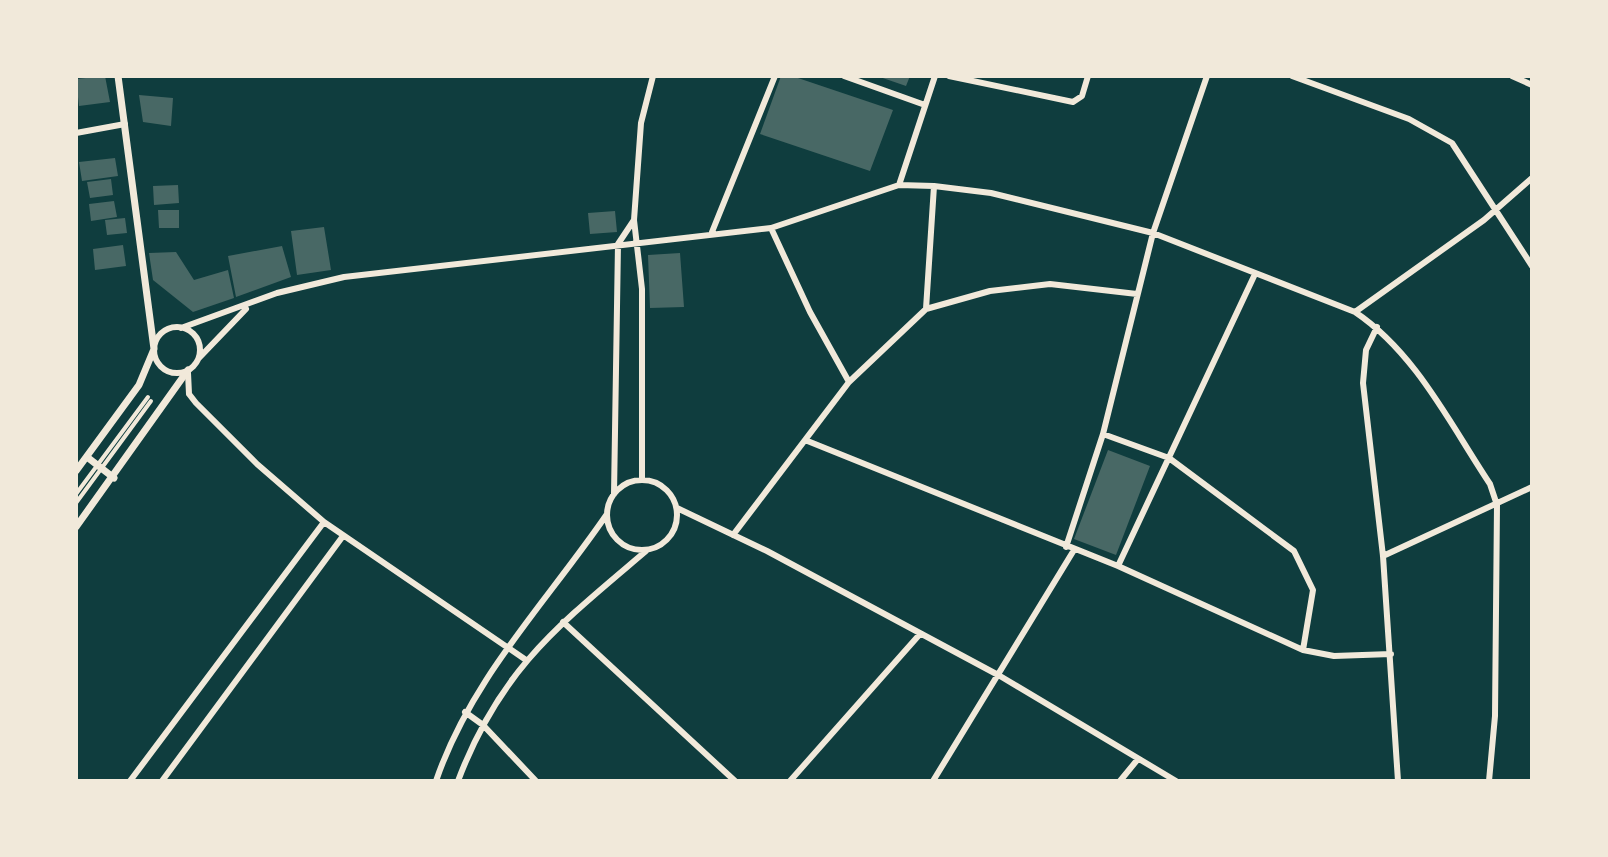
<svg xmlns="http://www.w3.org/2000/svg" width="1608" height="857" font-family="'Exo 2',sans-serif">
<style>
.building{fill:#486865}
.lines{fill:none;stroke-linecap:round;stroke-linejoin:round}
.pedestrian{stroke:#f1e9da;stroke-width:4}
.minor{stroke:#f1e9da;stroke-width:6}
.tertiary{stroke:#f1e9da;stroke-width:7}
</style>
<rect width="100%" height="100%" fill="#0f3d3e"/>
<path class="building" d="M 105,76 L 110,102 L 79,106 L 76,79 Z
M 781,76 L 792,76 L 893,110 L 870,171 L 760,134 Z
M 877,76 L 910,76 L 906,86 Z
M 139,95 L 173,98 L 171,126 L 143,122 Z
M 115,158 L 118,176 L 82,181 L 79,162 Z
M 111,179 L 113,195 L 90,198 L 87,182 Z
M 178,185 L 179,203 L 154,205 L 153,186 Z
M 114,201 L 117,217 L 91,221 L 89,204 Z
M 158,210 L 179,210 L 179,228 L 159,228 Z
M 615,211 L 617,232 L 590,234 L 588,213 Z
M 125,218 L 127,233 L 107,235 L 105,220 Z
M 324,227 L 331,270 L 297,275 L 291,231 Z
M 123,245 L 126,266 L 95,270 L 93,249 Z
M 282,246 L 291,277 L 236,297 L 228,256 Z
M 176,252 L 194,280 L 228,270 L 234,298 L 193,312 L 153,280 L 149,253 Z
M 680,253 L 684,307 L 650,308 L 648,255 Z
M 1108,450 L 1150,466 L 1116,555 L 1074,539 Z"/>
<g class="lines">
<path class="pedestrian" d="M 76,494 L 148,397
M 76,503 L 151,401"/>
<path class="minor" d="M 844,76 L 925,105
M 949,76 L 1073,102 L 1082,96 L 1088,76
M 1292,76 L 1409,119 L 1452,143 L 1532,266
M 1512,76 L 1532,85
M 76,133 L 125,124
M 899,185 L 935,76
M 771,228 L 810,312 L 849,382
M 712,232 L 775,76
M 926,309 L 934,186
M 1355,312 L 1484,220 L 1532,178
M 1377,327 L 1366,350 L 1363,383 L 1383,556 L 1398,781
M154 350a23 23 0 1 1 46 0a23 23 0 1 1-46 0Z
M 181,328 L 277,293 L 344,277 L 771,228 L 899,185 L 934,186 L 991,193 L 1153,233 L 1355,312 C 1416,353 1450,424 1490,484 L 1497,505 L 1495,716 L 1489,781
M 199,358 L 246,309
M 188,373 L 189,394 L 196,403 L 257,464 L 324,522 L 526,660
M 1103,434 L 1169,458 L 1294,551 L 1313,590 L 1303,650
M 805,440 L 1118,566 L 1303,650 L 1334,656 L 1391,654
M607 515a35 35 0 1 1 70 0a35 35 0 1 1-70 0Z
M 642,480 L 642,289 L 634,220 L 641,123 L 653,76
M 614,494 L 618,244 L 634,220
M 677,508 L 767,551 L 1000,676 L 1176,781
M 733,535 L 849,382 L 926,309 L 990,291 L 1050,284 L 1137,294
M 1066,547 L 1103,434 L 1153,233 L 1207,76
M 1383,556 L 1532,487
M 1118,566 L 1255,274
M 563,622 L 735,781
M 465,712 L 483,725 L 536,781
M 130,781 L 324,522
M 162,781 L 343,536
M 436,781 C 471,678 547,602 607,514
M 458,781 C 500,669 559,625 646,551
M 790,781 L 920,634
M 933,781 L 1074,550
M 1120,781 L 1138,759"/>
<path class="tertiary" d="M 87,457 L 114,478
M 76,471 L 139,385 L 154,349 L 118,76
M 76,527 L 188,370"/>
</g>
<rect width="1608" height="857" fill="none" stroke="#f1e9da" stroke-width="156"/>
</svg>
